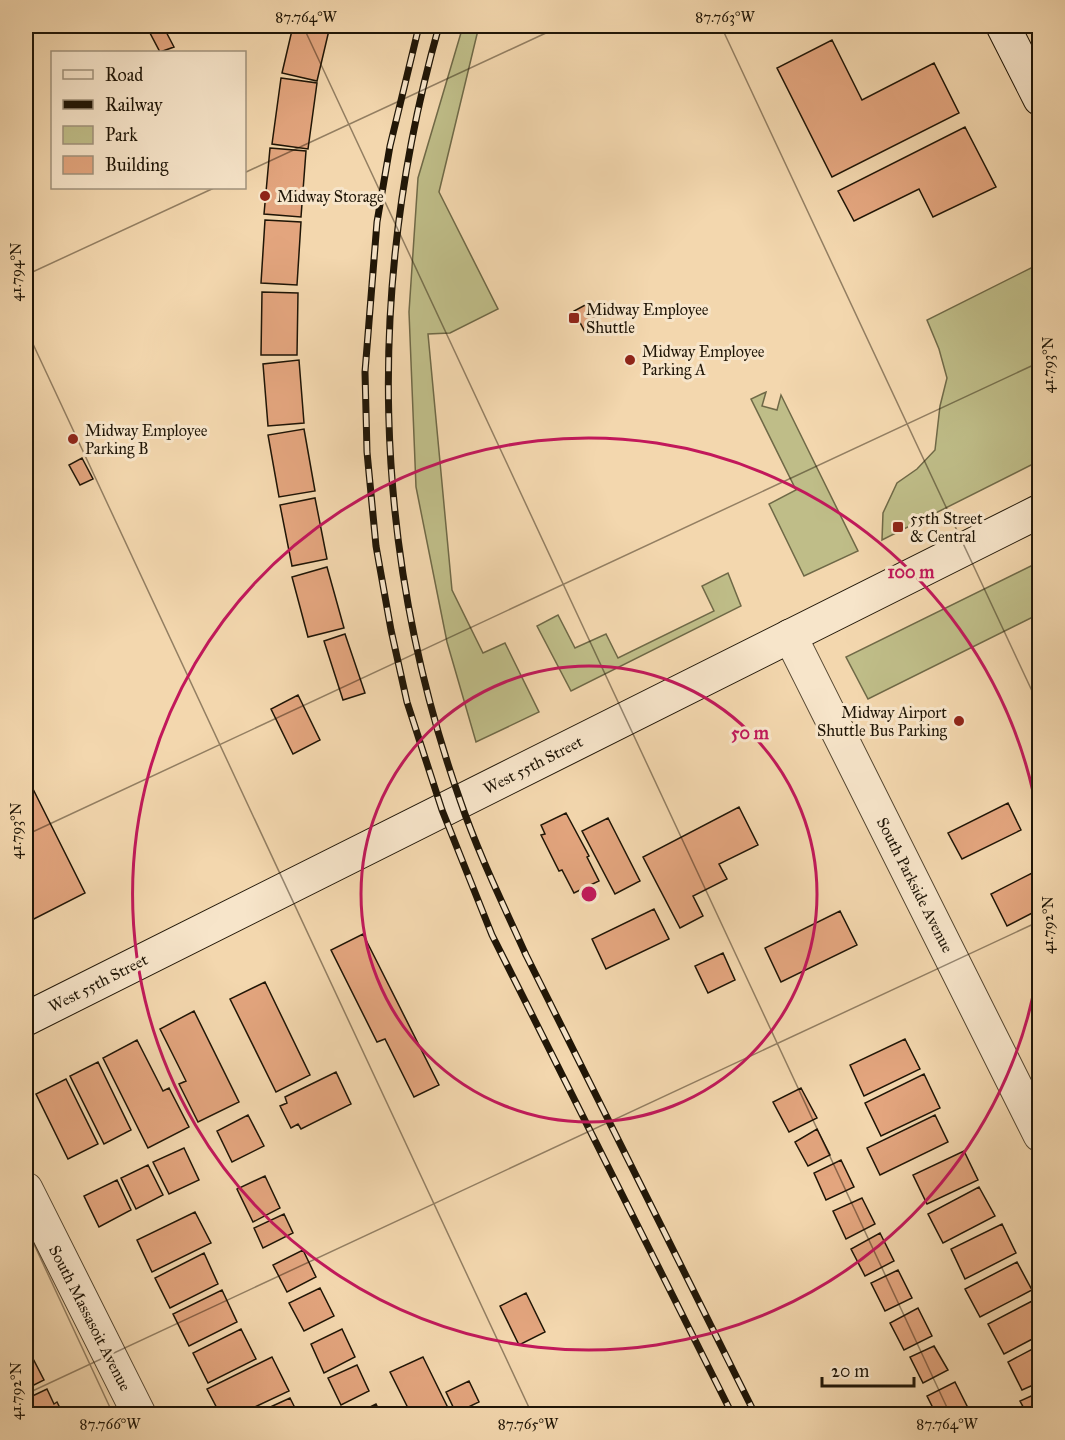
<svg xmlns="http://www.w3.org/2000/svg" width="1065" height="1440" font-family="'IM FELL Great Primer',serif">
<style>
.green{fill:#bfbd88;stroke:#6f6947;stroke-width:1.5}
.building{fill:#e3a57e;stroke:#1f1506;stroke-width:1.5}
.lines{fill:none;stroke-linecap:round;stroke-linejoin:round}
.minor-casing{stroke:#544630;stroke-width:35}
.secondary-casing{stroke:#1f1506;stroke-width:35}
.minor{stroke:#f7e5ca;stroke-width:33}
.secondary{stroke:#f7e5ca;stroke-width:33}
.rail-casing{stroke:#1f1506;stroke-width:7}
.rail{stroke:#f7e5ca;stroke-width:4.5;stroke-dasharray:14;stroke-linecap:butt}
.ticks{fill:none;stroke:#1f1506;stroke-width:1.5;stroke-opacity:0.45}
.ring{fill:none;stroke:#c2185b;stroke-width:3}
.poi-dot{fill:#8f2418;stroke:#f7e5ca;stroke-width:2}
.labels{text-anchor:middle;dominant-baseline:central;stroke-width:6;stroke-linejoin:round;paint-order:stroke}
.poi-label{font-size:16px;fill:#1f1506;stroke:#f7e5ca;text-anchor:start}
.street-label{font-size:16px;fill:#1f1506;stroke:#f7e5ca}
.centre{fill:#c2185b;stroke:#f7e5ca;stroke-width:3}
.ring-label{font-size:18px;text-anchor:middle;font-weight:bold;fill:#c2185b;stroke:#f7e5ca;stroke-width:6;stroke-linejoin:round;paint-order:stroke}
.neatline{fill:none;stroke:#1f1506;stroke-width:2}
.ticks-label{font-size:15px;text-anchor:middle;fill:#1f1506}
</style>
<rect width="100%" height="100%" fill="#f3d7ae"/>
<filter id="stains"><feTurbulence type="fractalNoise" baseFrequency=".00333" numOctaves="4"/><feColorMatrix values="0 0 0 0 .2 0 0 0 0 .09 0 0 0 0 .02 0 0 0 .5 -.17"/></filter>
<radialGradient id="worn" r=".72"><stop offset=".6" stop-color="#630" stop-opacity="0"/><stop offset="1" stop-color="#630" stop-opacity=".3"/></radialGradient>
<path class="green" d="M 463,26 L 479,26 L 439,192 L 498,309 L 450,333 L 428,334 L 452,590 L 483,653 L 505,643 L 539,712 L 476,742 L 447,642 L 416,487 L 409,312 L 418,178 Z
M 1039,264 L 1039,461 L 882,540 L 883,513 L 897,483 L 917,469 L 935,450 L 940,406 L 947,378 L 939,349 L 927,320 Z
M 766,392 L 762,406 L 777,410 L 781,395 L 858,551 L 804,576 L 769,504 L 796,490 L 751,399 Z
M 1039,562 L 1039,614 L 868,699 L 846,657 Z
M 728,573 L 741,606 L 571,691 L 537,626 L 558,615 L 575,648 L 606,634 L 618,658 L 714,611 L 702,586 Z"/>
<path class="building" d="M 163,26 L 174,47 L 160,52 L 150,33 Z
M 293,26 L 330,26 L 317,81 L 282,73 Z
M 832,40 L 862,100 L 934,63 L 959,113 L 832,177 L 777,68 Z
M 281,78 L 317,83 L 308,149 L 272,144 Z
M 965,127 L 996,187 L 933,217 L 919,189 L 854,221 L 838,191 Z
M 270,148 L 306,151 L 301,217 L 264,214 Z
M 265,220 L 301,222 L 297,285 L 261,283 Z
M 262,292 L 298,293 L 297,355 L 261,355 Z
M 587,304 L 598,326 L 585,332 L 574,311 Z
M 299,360 L 304,423 L 268,426 L 263,364 Z
M 304,429 L 315,491 L 279,497 L 268,435 Z
M 82,458 L 93,479 L 80,485 L 69,465 Z
M 315,498 L 327,559 L 292,566 L 280,505 Z
M 327,567 L 344,628 L 308,637 L 292,577 Z
M 345,634 L 365,693 L 343,700 L 324,641 Z
M 298,695 L 320,740 L 293,754 L 271,709 Z
M 26,775 L 85,893 L 26,923 Z
M 1008,803 L 1021,830 L 962,859 L 948,833 Z
M 739,807 L 758,845 L 719,864 L 727,879 L 693,896 L 703,916 L 680,928 L 643,857 Z
M 566,813 L 589,856 L 587,857 L 599,881 L 574,893 L 562,870 L 559,871 L 541,835 L 545,834 L 541,825 Z
M 608,818 L 640,881 L 615,894 L 582,831 Z
M 1040,869 L 1040,909 L 1007,926 L 991,894 Z
M 654,909 L 669,939 L 606,969 L 592,939 Z
M 840,911 L 857,945 L 781,982 L 765,948 Z
M 363,934 L 439,1085 L 414,1097 L 385,1039 L 377,1042 L 331,950 Z
M 723,953 L 735,980 L 708,993 L 695,966 Z
M 265,982 L 310,1075 L 276,1092 L 230,999 Z
M 194,1011 L 239,1102 L 198,1122 L 179,1084 L 186,1081 L 160,1029 Z
M 905,1039 L 920,1069 L 864,1096 L 850,1065 Z
M 137,1040 L 163,1091 L 169,1088 L 189,1127 L 148,1148 L 103,1058 Z
M 98,1062 L 131,1130 L 104,1144 L 70,1076 Z
M 336,1072 L 351,1104 L 301,1129 L 298,1124 L 291,1128 L 280,1106 L 287,1103 L 285,1097 Z
M 924,1074 L 940,1108 L 881,1136 L 865,1103 Z
M 66,1079 L 98,1144 L 68,1159 L 36,1094 Z
M 801,1088 L 817,1118 L 789,1132 L 773,1102 Z
M 248,1115 L 264,1146 L 232,1162 L 217,1131 Z
M 935,1115 L 948,1142 L 880,1175 L 867,1148 Z
M 817,1129 L 830,1155 L 808,1166 L 795,1142 Z
M 184,1148 L 199,1180 L 169,1194 L 153,1162 Z
M 964,1151 L 978,1180 L 927,1204 L 913,1175 Z
M 841,1160 L 854,1187 L 826,1200 L 814,1173 Z
M 148,1165 L 163,1195 L 136,1209 L 121,1178 Z
M 265,1176 L 280,1208 L 253,1222 L 237,1189 Z
M 117,1180 L 131,1210 L 99,1227 L 84,1196 Z
M 979,1187 L 995,1216 L 943,1243 L 928,1214 Z
M 862,1198 L 875,1224 L 846,1239 L 833,1211 Z
M 195,1212 L 211,1243 L 152,1272 L 137,1240 Z
M 284,1214 L 293,1233 L 263,1248 L 254,1228 Z
M 1002,1224 L 1016,1253 L 965,1279 L 951,1249 Z
M 880,1233 L 894,1261 L 865,1276 L 851,1249 Z
M 303,1250 L 316,1277 L 287,1292 L 273,1265 Z
M 204,1253 L 218,1284 L 170,1308 L 155,1278 Z
M 1017,1262 L 1032,1290 L 980,1317 L 965,1289 Z
M 898,1270 L 912,1298 L 885,1311 L 871,1283 Z
M 320,1288 L 334,1316 L 304,1331 L 289,1303 Z
M 222,1290 L 237,1322 L 189,1346 L 173,1314 Z
M 526,1293 L 545,1332 L 519,1345 L 500,1306 Z
M 1038,1298 L 1040,1335 L 1004,1354 L 988,1324 Z
M 918,1308 L 932,1336 L 904,1350 L 890,1323 Z
M 241,1329 L 256,1359 L 208,1383 L 193,1353 Z
M 342,1329 L 355,1357 L 324,1373 L 311,1344 Z
M 1040,1345 L 1040,1382 L 1022,1390 L 1008,1362 Z
M 934,1346 L 948,1370 L 923,1383 L 910,1357 Z
M 27,1347 L 44,1380 L 26,1389 L 26,1348 Z
M 272,1357 L 289,1391 L 240,1414 L 220,1414 L 207,1389 Z
M 423,1357 L 451,1414 L 411,1414 L 390,1372 Z
M 357,1365 L 369,1391 L 341,1405 L 328,1378 Z
M 469,1381 L 479,1402 L 456,1413 L 446,1392 Z
M 955,1382 L 968,1408 L 955,1414 L 936,1414 L 927,1396 Z
M 47,1389 L 54,1404 L 57,1402 L 63,1414 L 26,1414 L 26,1399 Z
M 1040,1392 L 1040,1414 L 1027,1414 L 1020,1401 Z
M 290,1398 L 298,1414 L 255,1414 Z
M 376,1404 L 381,1414 L 356,1414 Z"/>
<g class="lines">
<g class="minor-casing">
<path id="minor" d="M 790,636 L 1040,1135
M 26,1189 L 139,1414"/>
</g>
<g class="secondary-casing">
<path id="secondary" d="M 1003,26 L 1040,99
M 26,1019 L 1040,511"/>
</g>
<use href="#minor" class="minor"/>
<use href="#secondary" class="secondary"/>
<g class="rail-casing">
<path id="rail" d="M 419,26 L 390,146 L 377,222 L 365,372 L 367,452 L 376,546 L 391,630 L 407,702 L 442,810 L 492,935 L 732,1414
M 439,26 C 366,284 371,547 460,800 C 478,853 503,904 526,955 L 755,1414"/>
</g>
<use href="#rail" class="rail"/>
</g>
<path class="ticks" d="M 303,26 L 950,1414M 721,26 L 1040,708M 244,173 L 561,26M 26,275 L 214,188M 26,329 L 532,1414M 26,835 L 1040,362M 26,1227 L 113,1414M 26,1394 L 1040,921"/>
<g class="ring">
<circle cx="589" cy="894" r="228"/>
<path d="M1039 965A456 456 0 1 1 1039 823"/>
</g>
<g class="poi-dot">
<circle cx="265" cy="196" r="6"/>
<rect x="568" y="312" width="12" height="12" rx="3"/>
<circle cx="630" cy="360" r="6"/>
<circle cx="73" cy="439" r="6"/>
<rect x="892" y="521" width="12" height="12" rx="3"/>
<circle cx="959" cy="721" r="6"/>
</g>
<g class="labels">
<g class="poi-label">
<text x="277" y="196">Midway Storage</text>
<text x="586" y="309">Midway Employee<tspan x="586" dy="18">Shuttle</tspan></text>
<text x="642" y="351">Midway Employee<tspan x="642" dy="18">Parking A</tspan></text>
<text x="85" y="430">Midway Employee<tspan x="85" dy="18">Parking B</tspan></text>
<text x="910" y="518">55th Street<tspan x="910" dy="18">&amp; Central</tspan></text>
<text x="947" y="712" text-anchor="end">Midway Airport<tspan x="947" dy="18">Shuttle Bus Parking</tspan></text>
</g>
<g class="street-label">
<text transform="translate(533 765) rotate(-27)">West 55th Street</text>
<text transform="translate(915 885) rotate(63)">South Parkside Avenue</text>
<text transform="translate(98 983) rotate(-27)">West 55th Street</text>
<text transform="translate(90 1318) rotate(63)">South Massasoit Avenue</text>
</g>
</g>
<circle cx="589" cy="894" r="9" class="centre"/>
<g class="ring-label">
<text x="911" y="578">100 m</text>
<text x="750" y="739">50 m</text>
</g>
<rect width="1065" height="1440" fill="none" stroke="#f3d7ae" stroke-width="66"/>
<rect x="51" y="51" width="195" height="138" fill="#f7e5ca" stroke="#a1927c" stroke-width="1.5"/>
<rect x="63" y="70" width="30" height="9" fill="#f7e5ca" stroke="#a1927c" stroke-width="1.5"/>
<text x="105" y="81" font-size="18" fill="#1f1506">Road</text>
<rect x="63" y="100" width="30" height="9" fill="#1f1506" stroke="#a1927c" stroke-width="1.5"/>
<text x="105" y="111" font-size="18" fill="#1f1506">Railway</text>
<rect x="63" y="126" width="30" height="18" fill="#bfbd88" stroke="#a1927c" stroke-width="1.5"/>
<text x="105" y="141" font-size="18" fill="#1f1506">Park</text>
<rect x="63" y="156" width="30" height="18" fill="#e3a57e" stroke="#a1927c" stroke-width="1.5"/>
<text x="105" y="171" font-size="18" fill="#1f1506">Building</text>
<path d="M822 1377v9h92v-9" fill="none" stroke="#1f1506" stroke-width="3"/>
<text x="831" y="1377" font-size="18" fill="#1f1506" stroke="#f7e5ca" stroke-width="4.5" paint-order="stroke">20 m</text>
<rect x="33" y="33" width="999" height="1374" class="neatline"/>
<g class="ticks-label">
<text x="306" y="22">87.764°W</text>
<text x="725" y="22">87.763°W</text>
<text transform="translate(16 272) rotate(-90)" y="5">41.794°N</text>
<text transform="translate(1048 365) rotate(-90)" y="5">41.793°N</text>
<text transform="translate(16 831) rotate(-90)" y="5">41.793°N</text>
<text transform="translate(1048 925) rotate(-90)" y="5">41.792°N</text>
<text transform="translate(16 1391) rotate(-90)" y="5">41.792°N</text>
<text x="110" y="1429">87.766°W</text>
<text x="528" y="1429">87.765°W</text>
<text x="947" y="1429">87.764°W</text>
</g>
<rect width="100%" height="100%" filter="url(#stains)"/>
<rect width="100%" height="100%" fill="url(#worn)"/>
</svg>
